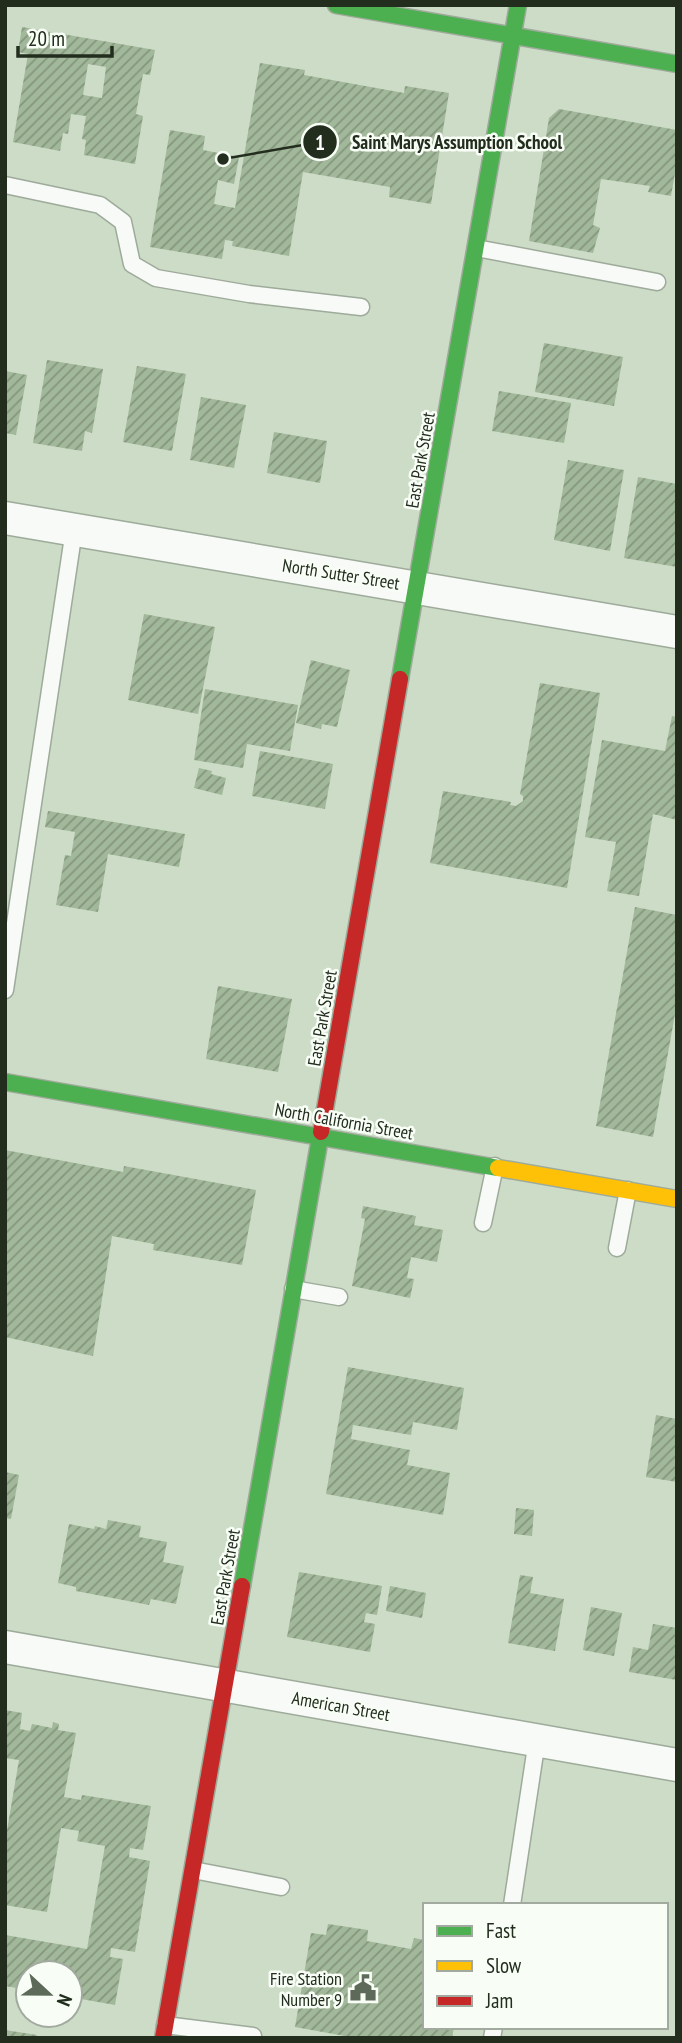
<svg xmlns="http://www.w3.org/2000/svg" width="682" height="2043" font-family="'PT Sans Narrow',sans-serif">
<style>
.building{fill:url(#building-hatch);fill-rule:evenodd}
.lines{fill:none;stroke-linecap:round;stroke-linejoin:round}
.lane-casing{stroke:#9eaa9a;stroke-width:19}
.street-casing{stroke:#9eaa9a;stroke-width:35}
.fast-casing{stroke:#9eaa9a;stroke-width:19}
.slow-casing{stroke:#9eaa9a;stroke-width:19}
.jam-casing{stroke:#9eaa9a;stroke-width:19}
.lane{stroke:#f7faf7;stroke-width:16}
.street{stroke:#f7faf7;stroke-width:32}
.fast{stroke:#4caf50;stroke-width:16}
.slow{stroke:#ffc107;stroke-width:16}
.jam{stroke:#c62828;stroke-width:16}
.labels{text-anchor:middle;dominant-baseline:central;stroke-width:5;stroke-linejoin:round;paint-order:stroke}
.street-label{font-size:18px;fill:#222d1e;stroke:#f8fef6}
.poi-label{font-size:18px;fill:#222d1e;stroke:#f8fef6;text-anchor:end}
.leader{fill:none;stroke:#222d1e;stroke-width:2.5}
.callout-dot{fill:#222d1e;stroke:#f8fef6;stroke-width:2.5}
.mark-label{font-size:21px;text-anchor:middle;font-weight:bold;fill:#fff}
.callout-label{font-size:19px;text-anchor:middle;font-weight:bold;fill:#222d1e;stroke:#f8fef6;stroke-width:5;stroke-linejoin:round;paint-order:stroke}
</style>
<defs>
<pattern id="building-hatch" width="6" height="6" patternUnits="userSpaceOnUse" patternTransform="scale(1.75)"><rect width="6" height="6" fill="#a2b89a"/><path d="M-1 1l2-2M0 6l6-6M5 7l2-2" fill="none" stroke="#84967d"/></pattern>
</defs>
<rect width="100%" height="100%" fill="#ccdcc7"/>
<path class="building" d="M 22,27 L 155,50 L 150,75 L 143,74 L 136,114 L 143,116 L 135,164 L 84,155 L 86,140 L 82,139 L 86,116 L 71,114 L 68,134 L 63,133 L 60,151 L 13,142 L 28,54 L 18,52 ZM 88,64 L 106,67 L 102,98 L 83,95 Z
M 260,63 L 305,70 L 304,75 L 404,93 L 405,86 L 449,93 L 431,204 L 389,197 L 390,187 L 303,172 L 289,256 L 232,246 L 233,241 L 225,240 L 222,259 L 150,247 L 170,130 L 205,136 L 203,150 L 239,157 L 234,184 L 218,180 L 214,204 L 235,208 Z
M 559,109 L 677,130 L 677,162 L 671,196 L 648,192 L 650,186 L 601,179 L 593,225 L 600,228 L 593,253 L 529,241 L 549,118 Z
M 544,343 L 623,357 L 614,406 L 535,392 Z
M 47,360 L 103,369 L 92,433 L 85,431 L 82,451 L 33,443 Z
M 137,366 L 186,374 L 172,451 L 123,442 Z
M 5,371 L 27,375 L 16,435 L 5,433 Z
M 499,391 L 571,403 L 564,443 L 492,431 Z
M 201,397 L 246,405 L 234,468 L 190,460 Z
M 274,432 L 327,441 L 320,483 L 267,473 Z
M 568,460 L 624,470 L 610,551 L 554,540 Z
M 638,477 L 677,484 L 677,567 L 624,558 Z
M 144,614 L 215,627 L 198,714 L 128,700 Z
M 311,660 L 350,670 L 337,727 L 322,724 L 321,729 L 296,723 Z
M 540,683 L 600,693 L 567,888 L 430,863 L 443,791 L 511,802 L 510,805 L 516,806 L 523,801 L 523,796 L 520,794 Z
M 205,689 L 298,705 L 290,751 L 247,744 L 243,768 L 194,760 Z
M 672,716 L 677,717 L 677,820 L 653,814 L 639,896 L 607,891 L 616,842 L 585,837 L 602,740 L 665,751 Z
M 260,751 L 333,764 L 325,809 L 252,796 Z
M 199,768 L 212,771 L 211,774 L 226,778 L 222,795 L 194,788 Z
M 48,811 L 185,834 L 179,867 L 108,854 L 98,912 L 56,905 L 65,855 L 71,856 L 75,832 L 45,827 Z
M 635,907 L 677,915 L 677,1003 L 653,1137 L 596,1126 Z
M 218,986 L 292,999 L 278,1072 L 206,1059 Z
M 5,1150 L 123,1172 L 124,1166 L 256,1190 L 242,1265 L 153,1250 L 154,1244 L 112,1236 L 93,1356 L 5,1337 Z
M 363,1206 L 416,1216 L 414,1225 L 443,1230 L 437,1262 L 411,1257 L 407,1278 L 414,1279 L 410,1298 L 352,1286 L 365,1219 L 361,1218 Z
M 348,1367 L 464,1388 L 457,1430 L 413,1422 L 411,1435 L 353,1425 L 351,1439 L 410,1450 L 407,1465 L 450,1473 L 443,1515 L 326,1494 Z
M 656,1415 L 677,1419 L 677,1482 L 646,1477 Z
M 5,1472 L 19,1475 L 11,1519 L 5,1518 Z
M 516,1508 L 534,1510 L 532,1536 L 514,1534 Z
M 108,1520 L 141,1526 L 139,1537 L 167,1542 L 163,1562 L 184,1566 L 176,1604 L 151,1599 L 149,1605 L 76,1591 L 76,1587 L 58,1583 L 69,1524 L 94,1529 L 95,1526 L 106,1529 Z
M 299,1572 L 382,1586 L 377,1615 L 366,1613 L 364,1622 L 375,1624 L 370,1652 L 287,1637 Z
M 520,1575 L 533,1577 L 530,1593 L 564,1599 L 555,1651 L 508,1643 Z
M 390,1586 L 426,1593 L 422,1618 L 386,1611 Z
M 591,1607 L 622,1613 L 614,1656 L 583,1650 Z
M 653,1624 L 677,1628 L 677,1680 L 629,1672 L 633,1647 L 648,1650 Z
M 5,1710 L 22,1713 L 20,1729 L 30,1731 L 32,1724 L 52,1728 L 53,1722 L 59,1724 L 58,1730 L 76,1733 L 64,1797 L 81,1800 L 82,1795 L 151,1806 L 143,1850 L 130,1848 L 129,1857 L 150,1861 L 135,1952 L 111,1948 L 110,1957 L 123,1959 L 115,2005 L 70,1997 L 70,1973 L 28,1973 L 28,1990 L 5,1986 L 5,1935 L 87,1949 L 105,1846 L 77,1841 L 79,1831 L 61,1828 L 47,1912 L 5,1905 L 5,1842 L 19,1760 L 5,1758 Z
M 328,1924 L 368,1930 L 367,1941 L 411,1949 L 414,1938 L 425,1940 L 425,2027 L 454,2027 L 452,2038 L 356,2038 L 295,2027 L 311,1933 L 326,1935 Z
M 5,2030 L 37,2035 L 36,2038 L 5,2038 Z"/>
<g class="lines">
<g class="lane-casing">
<path id="lane" d="M 5,185 L 100,205 L 123,222 L 132,264 L 156,278 L 249,294 L 361,307
M 476,248 L 657,282
M 5,990 L 74,530
M 483,1223 L 495,1166
M 617,1248 L 628,1190
M 293,1289 L 339,1297
M 193,1870 L 281,1887
M 512,1905 L 537,1740
M 165,2025 L 253,2036
M 492,2038 L 494,2027"/>
</g>
<g class="street-casing">
<path id="street" d="M 5,518 L 677,632
M 5,1647 L 677,1765"/>
</g>
<g class="fast-casing">
<path id="fast" d="M 336,5 L 677,64
M 400,679 L 518,5
M 5,1082 L 498,1168
M 242,1586 L 321,1132"/>
</g>
<g class="slow-casing">
<path id="slow" d="M 498,1168 L 677,1199"/>
</g>
<g class="jam-casing">
<path id="jam" d="M 321,1132 L 400,679
M 163,2038 L 242,1586"/>
</g>
<use href="#lane" class="lane"/>
<use href="#street" class="street"/>
<use href="#fast" class="fast"/>
<use href="#slow" class="slow"/>
<use href="#jam" class="jam"/>
</g>
<defs>
<g id="civic-bare" transform="scale(2.1)"><path d="M-.6-6.5H3V-4.5H.6V-3L4-1V1h2V6H-6V1h2V-1L-.6-3ZM-1.2 2.5V6h2.4V2.5Z" fill="#5e6a59" stroke="#f8fef6" stroke-width="2.5" paint-order="stroke"/></g>
</defs>
<g fill-rule="evenodd">
<use href="#civic-bare" x="363" y="1988"/>
</g>
<g class="labels">
<g class="street-label">
<text transform="translate(420 460) rotate(-80)">East Park Street</text>
<text transform="translate(341 574) rotate(9)">North Sutter Street</text>
<text transform="translate(322 1018) rotate(-80)">East Park Street</text>
<text transform="translate(344 1121) rotate(10)">North California Street</text>
<text transform="translate(225 1577) rotate(-80)">East Park Street</text>
<text transform="translate(341 1706) rotate(10)">American Street</text>
</g>
<g class="poi-label">
<text x="342" y="1978">Fire Station<tspan x="342" dy="21">Number 9</tspan></text>
</g>
</g>
<path class="leader" d="M223 159L320 142"/>
<g class="callout-dot">
<circle cx="223" cy="159" r="7"/>
<circle cx="320" cy="142" r="18"/>
</g>
<g class="mark-label">
<text x="320" y="150">1</text>
</g>
<g class="callout-label">
<text x="457" y="149">Saint Marys Assumption School</text>
</g>
<rect width="682" height="2043" fill="none" stroke="#222d1e" stroke-width="14"/>
<rect x="423" y="1903" width="245" height="126" fill="#f8fef6" stroke="#a2aaa0" stroke-width="2"/>
<rect x="437" y="1926" width="35" height="10" fill="#4caf50" stroke="#a2aaa0" stroke-width="2"/>
<text x="486" y="1938" font-size="21" fill="#222d1e">Fast</text>
<rect x="437" y="1961" width="35" height="10" fill="#ffc107" stroke="#a2aaa0" stroke-width="2"/>
<text x="486" y="1973" font-size="21" fill="#222d1e">Slow</text>
<rect x="437" y="1996" width="35" height="10" fill="#c62828" stroke="#a2aaa0" stroke-width="2"/>
<text x="486" y="2008" font-size="21" fill="#222d1e">Jam</text>
<g transform="translate(49 1994) rotate(112)"><circle r="33" fill="#f8fef6" stroke="#a2aaa0" stroke-width="2"/>
<path d="M0-5L12 26L0 18L-12 26Z" fill="#5e6a59"/>
<text y="-10" font-size="19" font-weight="bold" text-anchor="middle" fill="#222d1e">N</text>
</g>
<path d="M18 46v10h94v-10" fill="none" stroke="#222d1e" stroke-width="3.5"/>
<text x="28" y="46" font-size="21" fill="#222d1e" stroke="#f8fef6" stroke-width="5" paint-order="stroke">20 m</text>
</svg>
